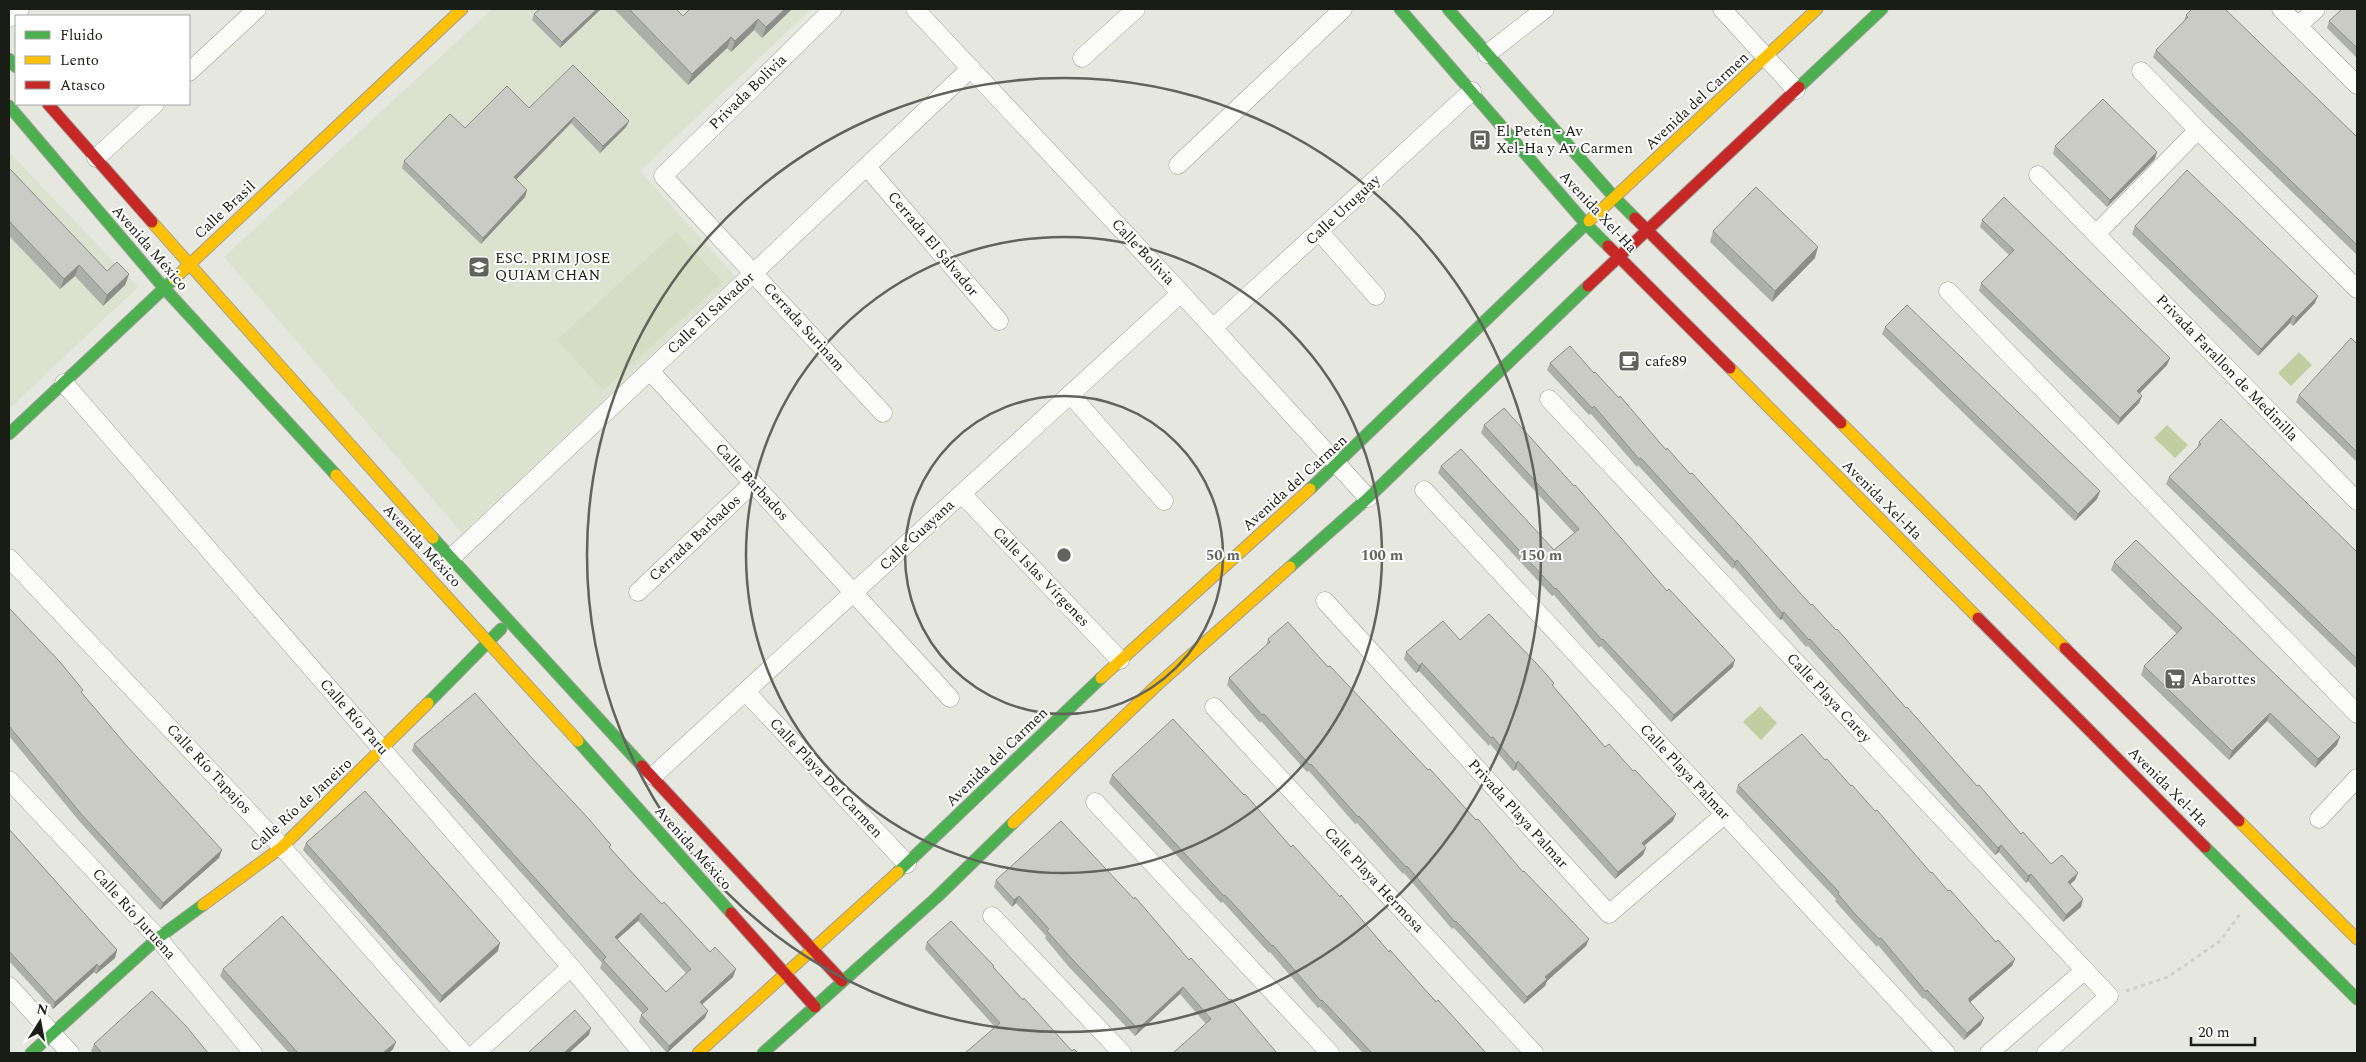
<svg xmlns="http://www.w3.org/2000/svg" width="2366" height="1062" font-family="Spectral,serif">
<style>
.built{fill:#dce1d0}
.green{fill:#d7dcc5}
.water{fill:#c2cda2}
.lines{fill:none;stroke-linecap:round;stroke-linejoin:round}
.street-casing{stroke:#9e9f99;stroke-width:19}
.fast-casing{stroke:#9e9f99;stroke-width:13}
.slow-casing{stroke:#9e9f99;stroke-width:13}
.jam-casing{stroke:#9e9f99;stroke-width:13}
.path{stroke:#cfd0cd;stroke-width:3;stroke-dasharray:4 4;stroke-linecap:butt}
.street{stroke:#fbfcfa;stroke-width:18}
.fast{stroke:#4caf50;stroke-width:11}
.slow{stroke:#ffc107;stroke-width:11}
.jam{stroke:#c62828;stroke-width:11}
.wall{fill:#adafa9;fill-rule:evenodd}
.shaded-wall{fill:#8d8e89}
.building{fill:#c9cbc4;stroke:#8d8e89;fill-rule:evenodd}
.ring{fill:none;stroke:#61635c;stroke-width:2.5}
.labels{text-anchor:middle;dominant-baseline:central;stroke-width:4;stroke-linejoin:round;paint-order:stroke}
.street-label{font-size:15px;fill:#1a1c16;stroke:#fff}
.poi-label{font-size:15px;fill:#1a1c16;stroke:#fff;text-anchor:start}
.centre{fill:#61635c;stroke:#fff;stroke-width:2.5}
.ring-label{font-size:15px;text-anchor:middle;font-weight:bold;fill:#61635c;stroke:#fff;stroke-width:4;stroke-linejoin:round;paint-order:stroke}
</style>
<rect width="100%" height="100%" fill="#e6e8df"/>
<path class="built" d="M 492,9 L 811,9 L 640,171 L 735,276 L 462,533 L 224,257 Z
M 9,152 L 138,287 L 9,409 Z"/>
<path class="green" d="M 676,232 L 722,282 L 603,390 L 557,340 Z"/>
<path class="water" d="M 2299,352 L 2312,365 L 2291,386 L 2278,373 Z
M 2167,425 L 2188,445 L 2175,458 L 2154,438 Z
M 1760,706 L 1777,723 L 1761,740 L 1743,722 Z"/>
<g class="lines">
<g class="street-casing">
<path id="street" d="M 833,9 L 663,176 L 883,413
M 915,9 L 1181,293 L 1368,498
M 1722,9 L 1796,90
M 2281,9 L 2357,85
M 9,18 L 20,9
M 2298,26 L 2316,9
M 1487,54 L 1545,9
M 1082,58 L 1136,9
M 2141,71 L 2198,130 L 2357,289
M 189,72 L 257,9
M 96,158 L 155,104
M 1178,165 L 1343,9
M 867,167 L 999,321
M 2038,175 L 2357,501
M 1319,231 L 1376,296
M 2096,234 L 2198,130
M 1948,291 L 2357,714
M 1213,328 L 1472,91
M 650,371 L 950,698
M 64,383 L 571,967 L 642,1053
M 1070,394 L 1164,501
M 1549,399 L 2109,996 L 2046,1053
M 1424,490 L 1946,1053
M 962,494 L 1120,660
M 9,558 L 282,847 L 463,1053
M 451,558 L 971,68
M 638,592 L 753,483
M 1325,601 L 1609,914 L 1725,814
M 746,692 L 907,864
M 1214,707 L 1534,1053
M 653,776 L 1181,293
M 9,780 L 158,938 L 253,1053
M 1095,802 L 1330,1053
M 2319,819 L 2357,778
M 992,916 L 1122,1053
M 9,986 L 70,1053
M 476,1053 L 571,967
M 1989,1053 L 2085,970"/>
</g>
<g class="fast-casing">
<path id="fast" d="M 1400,9 L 1586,224 L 1608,246
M 1448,9 L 1614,197 L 1635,218
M 9,59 L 16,67
M 1799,87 L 1882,9
M 9,106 L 164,288 L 336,475
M 9,434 L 174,279
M 1310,489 L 1589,221
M 433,538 L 642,766
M 1290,567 L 1368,498 L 1588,286
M 428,703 L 501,629
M 578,741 L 731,913
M 2205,847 L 2357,999
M 898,872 L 1101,678
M 31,1053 L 158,938 L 203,905
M 763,1053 L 937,897 L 1013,823"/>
</g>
<g class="slow-casing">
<path id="slow" d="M 1589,221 L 1817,9
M 152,222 L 433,538
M 174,279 L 462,9
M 1730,368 L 1978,618
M 1841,423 L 2065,648
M 336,475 L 578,741
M 1101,678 L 1310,489
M 2239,821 L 2357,939
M 1013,823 L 1155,687 L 1290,567
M 203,905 L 282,847 L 428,703
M 698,1053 L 898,872"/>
</g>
<g class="jam-casing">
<path id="jam" d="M 48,104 L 152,222
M 1635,218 L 1841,423
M 1608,246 L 1730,368
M 1588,286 L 1799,87
M 1978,618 L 2205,847
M 2065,648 L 2239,821
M 642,766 L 842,981
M 731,913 L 815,1007"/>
</g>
<path class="path" d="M 2126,991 L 2168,977 L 2220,941 L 2240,914"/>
<use href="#street" class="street"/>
<use href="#fast" class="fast"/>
<use href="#slow" class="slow"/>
<use href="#jam" class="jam"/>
</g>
<path class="wall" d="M 601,9 L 560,48 L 532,20 L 534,14 Z
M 614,9 L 676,9 L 683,16 L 690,9 L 792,9 L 762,38 L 754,30 L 731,52 L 727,48 L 688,85 Z
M 2357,9 L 2357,58 L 2327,28 L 2329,21 Z
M 2186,15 L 2357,137 L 2357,255 L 2153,57 L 2156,50 L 2184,21 Z
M 529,108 L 629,121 L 626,127 L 600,153 L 571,123 L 516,179 L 527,190 L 525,197 L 481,244 L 402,168 L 404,161 L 465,128 Z
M 2055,146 L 2155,159 L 2107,207 L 2053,154 Z
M 9,168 L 107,271 L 129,274 L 125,285 L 103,306 L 75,276 L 60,289 L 9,236 Z
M 1982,220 L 2170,358 L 2167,365 L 2140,393 L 2142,396 L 2139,403 L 2118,425 L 1979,291 L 1981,283 L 2009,255 L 1980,227 Z
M 2135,226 L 2315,303 L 2293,326 L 2290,323 L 2258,356 L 2132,234 Z
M 1713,231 L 1815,258 L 1772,302 L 1710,242 Z
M 1885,327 L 2100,491 L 2097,499 L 2075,521 L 1882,334 Z
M 2357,344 L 2357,462 L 2296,402 L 2299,395 Z
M 1550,363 L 1594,373 L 1666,450 L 1690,474 L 1811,605 L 1836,630 L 1906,708 L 2021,834 L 2051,864 L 2075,880 L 2070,884 L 2081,907 L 2063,922 L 2028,881 L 2026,883 L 1999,852 L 1995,855 L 1808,646 L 1806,647 L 1782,619 L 1780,620 L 1734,567 L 1733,569 L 1638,465 L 1637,467 L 1591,414 L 1589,415 L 1547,370 Z
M 1484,425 L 1733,667 L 1671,722 L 1601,646 L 1599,648 L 1554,595 L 1552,596 L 1438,473 L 1441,466 L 1554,550 L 1574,533 L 1481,433 Z
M 2199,442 L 2357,552 L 2357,669 L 2166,484 L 2169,477 L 2197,448 Z
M 2114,562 L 2337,745 L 2315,768 L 2267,721 L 2229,760 L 2141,675 L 2144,666 L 2177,634 L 2111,570 Z
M 9,608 L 82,694 L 219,858 L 160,910 L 80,822 L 9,736 Z
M 1268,639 L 1328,667 L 1586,946 L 1547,981 L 1545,986 L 1524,1004 L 1454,928 L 1452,929 L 1404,873 L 1403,874 L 1357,823 L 1355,824 L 1309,771 L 1307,772 L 1261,721 L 1260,723 L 1227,685 L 1229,678 L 1266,646 Z
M 1460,640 L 1554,683 L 1553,686 L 1605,747 L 1673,821 L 1644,846 L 1646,848 L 1643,855 L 1615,879 L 1516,769 L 1513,771 L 1490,744 L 1489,746 L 1419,671 L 1416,673 L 1404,659 L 1406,652 Z
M 414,744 L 531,757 L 611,845 L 610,848 L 637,878 L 733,977 L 702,1004 L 705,1018 L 667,1053 L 639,1022 L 641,1015 L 643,1014 L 600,968 L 602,963 L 412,751 ZM 638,921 L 686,973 L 666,992 L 617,939 Z
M 1825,760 L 1851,786 L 1931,873 L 1948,891 L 1996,942 L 2015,959 L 2012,966 L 1970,1002 L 1981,1025 L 1964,1040 L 1925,998 L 1923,999 L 1878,945 L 1877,947 L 1852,920 L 1835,901 L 1836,899 L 1736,792 L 1738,785 Z
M 1112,775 L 1291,847 L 1389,952 L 1486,1053 L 1363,1053 L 1320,1007 L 1318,1008 L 1270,952 L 1269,953 L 1223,902 L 1221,903 L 1109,783 Z
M 9,829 L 117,950 L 115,958 L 96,974 L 94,972 L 53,1009 L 9,961 Z
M 306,843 L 498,951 L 440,1003 L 303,850 Z
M 996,880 L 1189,960 L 1277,1053 L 1206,1024 L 1180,994 L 1135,1036 L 1068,966 L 1045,938 L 1046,936 L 1016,903 L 1012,907 L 994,887 Z
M 927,942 L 994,966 L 993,968 L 1023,1000 L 1072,1051 L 1078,1053 L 995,1027 L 925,949 Z
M 223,969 L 396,1042 L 393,1049 L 389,1053 L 289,1053 L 220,976 Z
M 94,1044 L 208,1053 L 93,1053 L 91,1051 Z"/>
<path class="shaded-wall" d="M 597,9 L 601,9 L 560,48 L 562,42 Z
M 785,9 L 792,9 L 762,38 L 766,27 Z
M 758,19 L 754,30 L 731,52 L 735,41 Z
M 731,37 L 727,48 L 688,85 L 692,74 Z
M 574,117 L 571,123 L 512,184 L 514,177 Z
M 629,121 L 626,127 L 600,153 L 603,146 Z
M 2157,152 L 2155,159 L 2107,207 L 2110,200 Z
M 527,190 L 525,197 L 481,244 L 483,238 Z
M 1818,247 L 1815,258 L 1772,302 L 1775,291 Z
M 79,265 L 75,276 L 60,289 L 64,279 Z
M 129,274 L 125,285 L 103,306 L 107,295 Z
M 2318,296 L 2315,303 L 2293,326 L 2296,318 Z
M 2293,315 L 2290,323 L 2258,356 L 2261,349 Z
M 2170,358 L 2167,365 L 2135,398 L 2137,391 Z
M 2142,396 L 2139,403 L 2118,425 L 2120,418 Z
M 2100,491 L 2097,499 L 2075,521 L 2078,514 Z
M 1737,560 L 1734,567 L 1733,569 L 1735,562 Z
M 1784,612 L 1782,619 L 1780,620 L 1782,613 Z
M 1735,660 L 1733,667 L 1671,722 L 1674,715 Z
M 1422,663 L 1419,671 L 1416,673 L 1419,666 Z
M 2270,713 L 2267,721 L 2229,760 L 2232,751 Z
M 2340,737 L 2337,745 L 2315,768 L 2318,759 Z
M 1518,761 L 1516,769 L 1513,771 L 1516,764 Z
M 1676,814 L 1673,821 L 1639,850 L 1642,843 Z
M 2001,845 L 1999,852 L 1995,855 L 1998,848 Z
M 1646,848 L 1643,855 L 1615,879 L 1618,872 Z
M 222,850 L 219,858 L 160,910 L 163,903 Z
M 2078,873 L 2075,880 L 2065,889 L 2068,882 Z
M 2031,874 L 2028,881 L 2026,883 L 2028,876 Z
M 1019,896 L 1016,903 L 1012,907 L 1014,900 Z
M 2083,899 L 2081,907 L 2063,922 L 2066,915 Z
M 641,913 L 638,921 L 612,944 L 615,937 Z
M 1589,939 L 1586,946 L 1547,981 L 1545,986 L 1524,1004 L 1527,997 L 1545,977 Z
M 500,943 L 498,951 L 440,1003 L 442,996 Z
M 117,950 L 115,958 L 96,974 L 99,967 Z
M 2015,959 L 2012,966 L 1967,1005 L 1969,998 Z
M 97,964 L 94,972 L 53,1009 L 55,1002 Z
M 736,969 L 733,977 L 697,1009 L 700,1002 Z
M 1183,987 L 1180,994 L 1135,1036 L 1138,1029 Z
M 708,1011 L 705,1018 L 667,1053 L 669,1046 Z
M 1984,1018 L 1981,1025 L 1964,1040 L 1967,1033 Z
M 591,1028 L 589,1035 L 569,1053 L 564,1053 Z
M 396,1042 L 393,1049 L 389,1053 L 383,1053 Z"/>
<path class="building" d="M 540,9 L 597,9 L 562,42 L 534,14 Z
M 629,9 L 676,9 L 683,16 L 690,9 L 785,9 L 766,27 L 758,19 L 735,41 L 731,37 L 692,74 Z
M 2192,9 L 2225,9 L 2357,137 L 2357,245 L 2156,50 L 2188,17 L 2186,15 Z
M 2342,9 L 2357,9 L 2357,48 L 2329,21 Z
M 573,65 L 629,121 L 603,146 L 574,117 L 514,177 L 527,190 L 483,238 L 404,161 L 450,114 L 465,128 L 507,86 L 529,108 Z
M 2103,99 L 2157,152 L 2110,200 L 2055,146 Z
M 9,168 L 107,271 L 117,262 L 129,274 L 107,295 L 79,265 L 64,279 L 9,221 Z
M 2187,170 L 2318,296 L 2296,318 L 2293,315 L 2261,349 L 2135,226 Z
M 1756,187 L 1818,247 L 1775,291 L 1713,231 Z
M 2004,197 L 2170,358 L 2137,391 L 2142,396 L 2120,418 L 1981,283 L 2014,250 L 1982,220 Z
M 1907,305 L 2100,491 L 2078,514 L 1885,327 Z
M 2351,338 L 2357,344 L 2357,452 L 2299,395 Z
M 1570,346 L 1594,373 L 1595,372 L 1619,398 L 1620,396 L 1666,450 L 1667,448 L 1690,474 L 1692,473 L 1811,605 L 1812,604 L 1836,630 L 1837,629 L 1906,708 L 1907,707 L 1977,786 L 1979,785 L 2021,834 L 2023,832 L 2051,864 L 2062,855 L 2078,873 L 2068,882 L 2083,899 L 2066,915 L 2031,874 L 2028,876 L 2001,845 L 1998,848 L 1810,639 L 1809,640 L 1784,612 L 1782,613 L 1737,560 L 1735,562 L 1641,458 L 1639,459 L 1594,406 L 1592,408 L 1550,363 Z
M 1504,408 L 1574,486 L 1575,485 L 1667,591 L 1669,589 L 1735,660 L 1674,715 L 1603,639 L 1602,640 L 1556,588 L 1555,589 L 1441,466 L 1461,449 L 1554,550 L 1579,529 L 1484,425 Z
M 2221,419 L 2357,552 L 2357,659 L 2169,477 L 2201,444 L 2199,442 Z
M 2136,540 L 2340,737 L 2318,759 L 2270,713 L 2232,751 L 2144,666 L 2182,628 L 2114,562 Z
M 9,608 L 60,662 L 83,690 L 81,692 L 126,745 L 222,850 L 163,903 L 82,815 L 9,726 Z
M 1489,614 L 1537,664 L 1554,683 L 1552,685 L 1605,747 L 1609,744 L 1633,771 L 1635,770 L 1676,814 L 1642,843 L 1646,848 L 1618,872 L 1518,761 L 1516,764 L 1493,737 L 1491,738 L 1422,663 L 1419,666 L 1406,652 L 1443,621 L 1460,640 Z
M 1288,622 L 1328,667 L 1330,666 L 1428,770 L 1430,769 L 1476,820 L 1478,819 L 1523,872 L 1524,871 L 1589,939 L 1545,977 L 1547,979 L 1527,997 L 1456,921 L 1455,922 L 1407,866 L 1406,867 L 1359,816 L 1358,817 L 1311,764 L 1310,765 L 1264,714 L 1262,715 L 1229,678 L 1270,642 L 1268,639 Z
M 475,693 L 531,757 L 588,818 L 611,845 L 609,847 L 637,878 L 662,904 L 664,902 L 710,952 L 715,947 L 736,969 L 700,1002 L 708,1011 L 669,1046 L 641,1015 L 648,1009 L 603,960 L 606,957 L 414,744 ZM 641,913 L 691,969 L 666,992 L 615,937 Z
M 1173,719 L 1244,795 L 1245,794 L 1291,847 L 1293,845 L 1340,897 L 1341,895 L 1389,952 L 1390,950 L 1436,1002 L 1438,1000 L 1486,1053 L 1372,1053 L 1322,1000 L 1321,1001 L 1273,945 L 1272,946 L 1225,895 L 1224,896 L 1112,775 Z
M 1802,734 L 1825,760 L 1827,759 L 1851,786 L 1852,785 L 1875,811 L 1877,810 L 1931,873 L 1932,872 L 1948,891 L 1950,890 L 1996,942 L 1998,940 L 2015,959 L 1969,998 L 1969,1001 L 1984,1018 L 1967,1033 L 1927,990 L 1926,992 L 1881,938 L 1879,939 L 1854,913 L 1838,894 L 1839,892 L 1738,785 Z
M 365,791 L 500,943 L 442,996 L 306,843 Z
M 1061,821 L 1134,899 L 1135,897 L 1189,960 L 1191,958 L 1229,1000 L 1231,999 L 1277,1053 L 1173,1053 L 1211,1019 L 1183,987 L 1138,1029 L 1071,958 L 1047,931 L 1049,929 L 1019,896 L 1014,900 L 996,880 Z
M 9,829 L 117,950 L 99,967 L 97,964 L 55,1002 L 9,951 Z
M 282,916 L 396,1042 L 383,1053 L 298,1053 L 223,969 Z
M 951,921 L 994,966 L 993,967 L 1023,1000 L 1024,998 L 1072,1051 L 1074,1049 L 1078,1053 L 965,1053 L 1000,1023 L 927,942 Z
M 152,991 L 186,1026 L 208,1053 L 102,1053 L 94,1044 Z
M 575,1010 L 591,1028 L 564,1053 L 528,1053 Z"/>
<g class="ring">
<circle cx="1064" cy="555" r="159"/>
<circle cx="1064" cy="555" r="318"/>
<circle cx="1064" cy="555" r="477"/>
</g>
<defs>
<g id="bus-square" transform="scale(1.125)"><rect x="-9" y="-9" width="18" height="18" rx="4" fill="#61635c" stroke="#fff"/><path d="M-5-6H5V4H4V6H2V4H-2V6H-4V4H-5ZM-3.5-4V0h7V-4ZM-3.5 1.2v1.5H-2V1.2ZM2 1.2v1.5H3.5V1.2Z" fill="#fff"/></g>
<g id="school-square" transform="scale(1.125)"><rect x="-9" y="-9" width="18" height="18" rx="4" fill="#61635c" stroke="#fff"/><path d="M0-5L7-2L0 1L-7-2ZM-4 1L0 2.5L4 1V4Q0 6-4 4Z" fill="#fff"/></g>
<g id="cafe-square" transform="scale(1.125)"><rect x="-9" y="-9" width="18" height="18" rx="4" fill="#61635c" stroke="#fff"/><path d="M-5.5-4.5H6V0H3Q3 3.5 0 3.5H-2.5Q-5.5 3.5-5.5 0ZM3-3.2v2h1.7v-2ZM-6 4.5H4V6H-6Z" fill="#fff"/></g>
<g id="supermarket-square" transform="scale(1.125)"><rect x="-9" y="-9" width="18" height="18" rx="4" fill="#61635c" stroke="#fff"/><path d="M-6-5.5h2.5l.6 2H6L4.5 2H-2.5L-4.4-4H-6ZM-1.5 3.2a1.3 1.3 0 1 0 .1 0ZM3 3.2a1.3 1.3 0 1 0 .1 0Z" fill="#fff"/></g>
</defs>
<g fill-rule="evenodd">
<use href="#bus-square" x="1480" y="140"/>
<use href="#school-square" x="479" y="267"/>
<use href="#cafe-square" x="1629" y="361"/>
<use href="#supermarket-square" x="2175" y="679"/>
</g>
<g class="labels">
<g class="street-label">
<text transform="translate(748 92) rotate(-44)">Privada Bolivia</text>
<text transform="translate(1697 101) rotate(-43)">Avenida del Carmen</text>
<text transform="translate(225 210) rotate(-43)">Calle Brasil</text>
<text transform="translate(1343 210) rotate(-43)">Calle Uruguay</text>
<text transform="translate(1598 212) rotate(47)">Avenida Xel-Ha</text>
<text transform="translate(933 244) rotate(50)">Cerrada El Salvador</text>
<text transform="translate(150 248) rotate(49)">Avenida México</text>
<text transform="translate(1143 252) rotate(47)">Calle Bolivia</text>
<text transform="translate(711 313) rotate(-43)">Calle El Salvador</text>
<text transform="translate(804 327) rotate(48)">Cerrada Surinam</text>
<text transform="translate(2227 368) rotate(46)">Privada Farallon de Medinilla</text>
<text transform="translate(752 482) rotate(47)">Calle Barbados</text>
<text transform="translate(1295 483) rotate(-42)">Avenida del Carmen</text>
<text transform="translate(1882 500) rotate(45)">Avenida Xel-Ha</text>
<text transform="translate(917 535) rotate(-43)">Calle Guayana</text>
<text transform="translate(695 538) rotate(-43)">Cerrada Barbados</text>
<text transform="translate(422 546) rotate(47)">Avenida México</text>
<text transform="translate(1041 577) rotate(46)">Calle Islas Vírgenes</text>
<text transform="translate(1829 698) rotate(47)">Calle Playa Carey</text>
<text transform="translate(354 717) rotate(49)">Calle Río Paru</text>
<text transform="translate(997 757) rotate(-44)">Avenida del Carmen</text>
<text transform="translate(209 769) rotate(47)">Calle Río Tapajos</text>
<text transform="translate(1685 772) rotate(47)">Calle Playa Palmar</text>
<text transform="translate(826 778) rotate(47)">Calle Playa Del Carmen</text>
<text transform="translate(2168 787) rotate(45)">Avenida Xel-Ha</text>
<text transform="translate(301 805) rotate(-42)">Calle Río de Janeiro</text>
<text transform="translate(1518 814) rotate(48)">Privada Playa Palmar</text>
<text transform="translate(693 848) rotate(48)">Avenida México</text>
<text transform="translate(1374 880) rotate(47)">Calle Playa Hermosa</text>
<text transform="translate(134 914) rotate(48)">Calle Río Juruena</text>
</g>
<g class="poi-label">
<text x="1496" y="131">El Petén - Av<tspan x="1496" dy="17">Xel-Ha y Av Carmen</tspan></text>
<text x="495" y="258">ESC. PRIM JOSE<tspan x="495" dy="17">QUIAM CHAN</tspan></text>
<text x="1645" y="361">cafe89</text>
<text x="2191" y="679">Abarottes</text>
</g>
</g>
<circle cx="1064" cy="555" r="8" class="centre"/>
<g class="ring-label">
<text x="1223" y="560">50 m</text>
<text x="1382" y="560">100 m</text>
<text x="1541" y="560">150 m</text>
</g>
<rect width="2366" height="1062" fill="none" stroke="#1a1c16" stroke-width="20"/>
<rect x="15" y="15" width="175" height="90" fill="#ffffff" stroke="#a3a4a2"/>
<rect x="25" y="31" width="25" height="8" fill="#4caf50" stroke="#a3a4a2"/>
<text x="60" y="40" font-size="15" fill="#1a1c16">Fluido</text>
<rect x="25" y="56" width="25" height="8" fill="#ffc107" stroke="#a3a4a2"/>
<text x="60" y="65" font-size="15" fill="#1a1c16">Lento</text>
<rect x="25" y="81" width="25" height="8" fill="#c62828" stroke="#a3a4a2"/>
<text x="60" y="90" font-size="15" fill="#1a1c16">Atasco</text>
<g transform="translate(40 1022) rotate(11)" stroke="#ffffff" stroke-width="4" paint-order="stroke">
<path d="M0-4L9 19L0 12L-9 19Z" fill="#1a1c16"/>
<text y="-8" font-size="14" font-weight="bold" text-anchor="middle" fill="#1a1c16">N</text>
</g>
<path d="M2191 1037v8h64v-8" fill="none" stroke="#1a1c16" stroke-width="2.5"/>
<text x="2198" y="1037" font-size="15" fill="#1a1c16" stroke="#ffffff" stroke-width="4" paint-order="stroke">20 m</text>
</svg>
